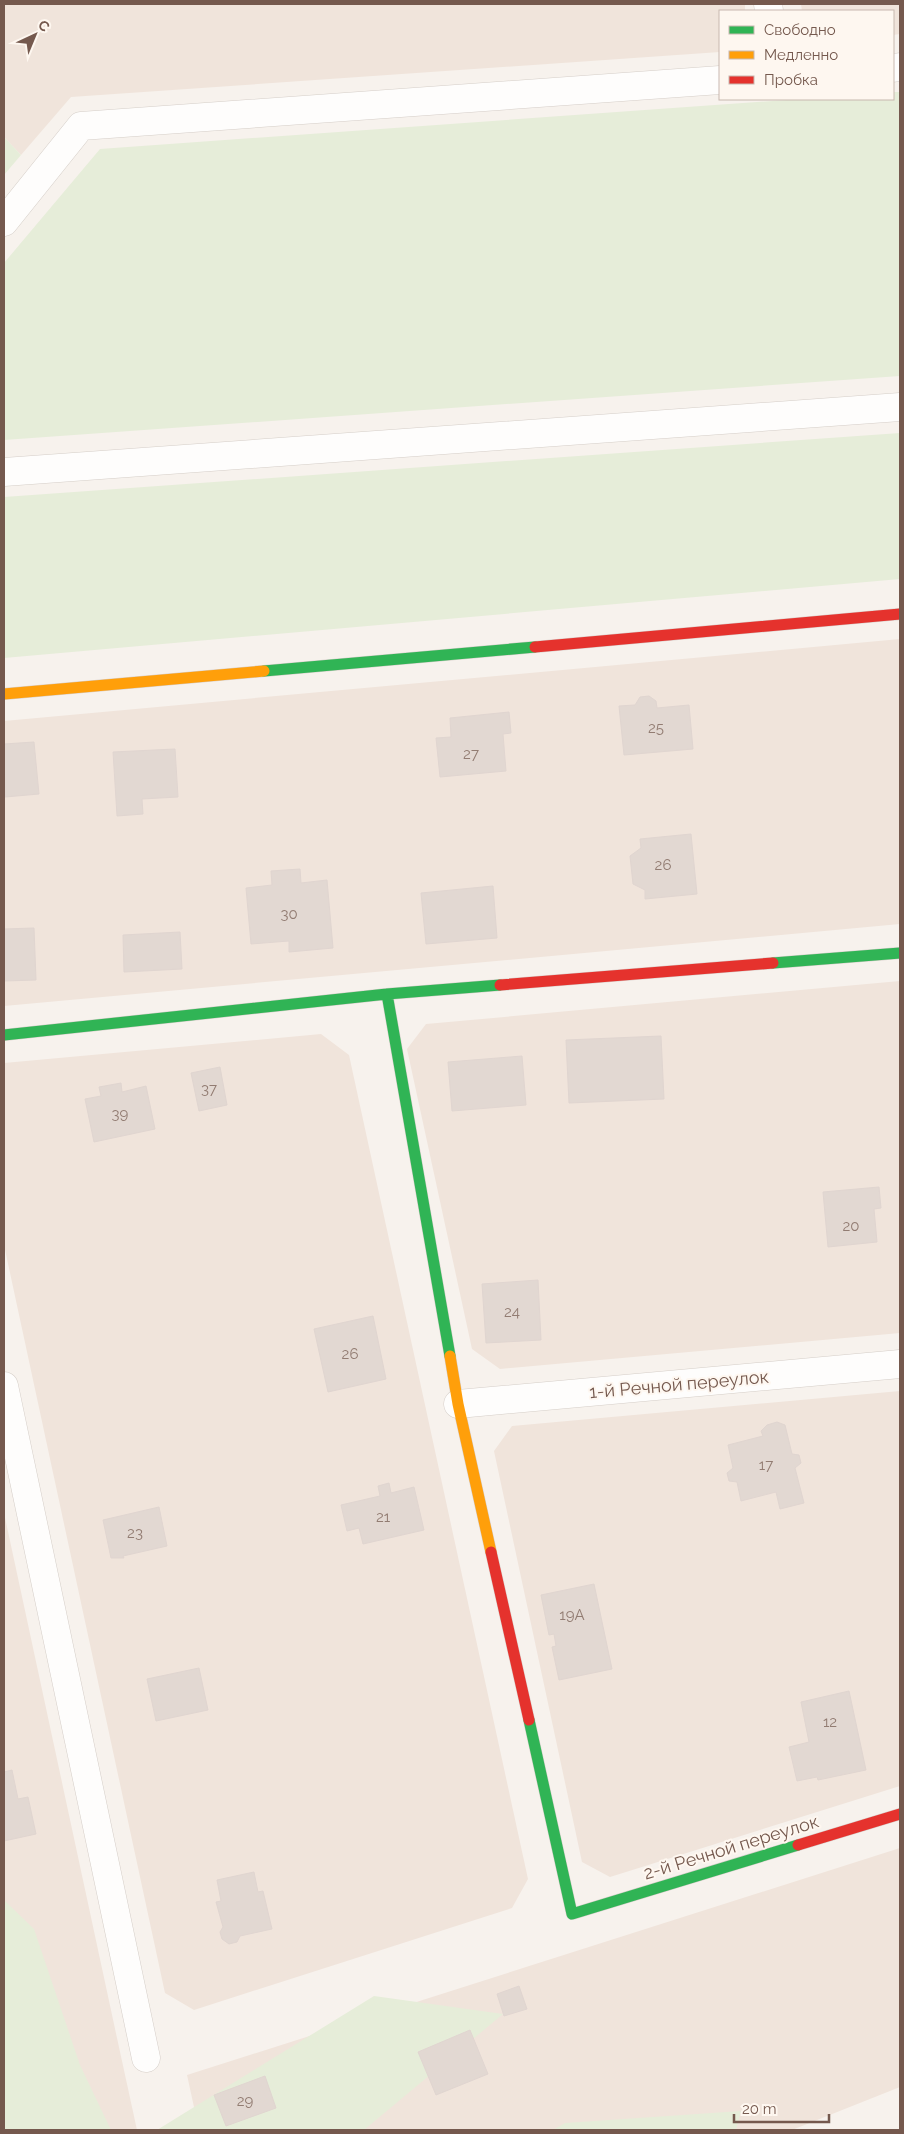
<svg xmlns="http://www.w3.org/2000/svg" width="904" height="2134" font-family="Raleway,sans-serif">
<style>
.residential{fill:#f0e4db}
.green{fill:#e6edd9}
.building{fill:#e2d8d2;stroke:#e0d5d0}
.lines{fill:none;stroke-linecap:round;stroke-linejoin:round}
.street-casing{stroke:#d5cec8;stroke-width:29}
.fast-casing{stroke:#d7ceca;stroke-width:12}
.slow-casing{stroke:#d7ceca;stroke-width:12}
.jam-casing{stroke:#d7ceca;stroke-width:12}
.street{stroke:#fefdfc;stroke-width:28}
.fast{stroke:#30b455;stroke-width:11}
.slow{stroke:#ff9f0a;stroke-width:11}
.jam{stroke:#e5322d;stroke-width:11}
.labels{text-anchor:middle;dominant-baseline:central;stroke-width:4;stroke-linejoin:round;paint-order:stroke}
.number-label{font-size:15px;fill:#927c72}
.street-label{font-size:18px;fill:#75594e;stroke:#fef7f0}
</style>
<rect width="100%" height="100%" fill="#f7f2ed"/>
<path class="residential" d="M 4,4 L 745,4 L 745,11 L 720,11 L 720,52 L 71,97 L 21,155 L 4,137 Z
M 801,4 L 900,4 L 900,34 L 893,35 L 893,11 L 802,11 Z
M 900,639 L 900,924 L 4,1006 L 4,721 Z
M 900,981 L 900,1333 L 500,1369 L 472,1349 L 407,1049 L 426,1024 Z
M 321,1034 L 349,1055 L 528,1879 L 512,1908 L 194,2010 L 165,1993 L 4,1245 L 4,1063 Z
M 900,1391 L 900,1786 L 610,1877 L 582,1862 L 494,1451 L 512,1426 Z
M 4,1513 L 117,2038 L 137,2130 L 4,2130 Z
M 900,1848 L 900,2087 L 792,2130 L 199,2130 L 187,2075 Z"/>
<path class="green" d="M 893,92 L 900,92 L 900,376 L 4,440 L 4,263 L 100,149 L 800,99 L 893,99 Z
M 4,137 L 21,155 L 4,175 Z
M 900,433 L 900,579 L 4,658 L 4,497 Z
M 4,1900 L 34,1929 L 80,2065 L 111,2130 L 4,2130 Z
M 374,1996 L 503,2014 L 364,2130 L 157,2130 Z
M 741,2111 L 736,2130 L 553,2130 L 565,2123 Z"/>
<path class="building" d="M 649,696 L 656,701 L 657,708 L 689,705 L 693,749 L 624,755 L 619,706 L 635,705 L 640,697 Z
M 509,712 L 511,733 L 503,734 L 506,771 L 440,777 L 436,738 L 451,737 L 450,718 Z
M 34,742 L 39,794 L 5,797 L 4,744 Z
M 175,749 L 178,797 L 142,799 L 143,814 L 117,816 L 113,752 Z
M 691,834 L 697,894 L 645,899 L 645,890 L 633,884 L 630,856 L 641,848 L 640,839 Z
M 300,869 L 301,883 L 327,880 L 333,948 L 289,952 L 289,941 L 251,944 L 246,888 L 272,885 L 271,871 Z
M 493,886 L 497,938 L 426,944 L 421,893 Z
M 34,928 L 36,980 L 4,981 L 4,929 Z
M 180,932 L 182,969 L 124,972 L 123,935 Z
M 661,1036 L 664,1099 L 569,1103 L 566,1040 Z
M 522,1056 L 526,1105 L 452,1111 L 448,1062 Z
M 220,1067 L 227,1105 L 199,1111 L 191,1073 Z
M 121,1083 L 122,1092 L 146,1086 L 155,1129 L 94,1142 L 85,1099 L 101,1096 L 99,1087 Z
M 879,1187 L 881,1208 L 874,1209 L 877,1242 L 828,1247 L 823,1192 Z
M 538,1280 L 541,1340 L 486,1343 L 482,1284 Z
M 373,1316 L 386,1379 L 328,1392 L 314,1329 Z
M 777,1422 L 785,1425 L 792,1454 L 799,1455 L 801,1463 L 795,1468 L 804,1503 L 780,1509 L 776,1492 L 741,1501 L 737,1482 L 729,1481 L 727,1473 L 733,1468 L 728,1445 L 763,1436 L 761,1431 L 767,1425 Z
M 389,1483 L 391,1493 L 414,1487 L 424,1530 L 363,1544 L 359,1528 L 347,1531 L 341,1505 L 380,1496 L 378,1486 Z
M 159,1507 L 167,1546 L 123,1556 L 124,1558 L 111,1558 L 103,1520 Z
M 594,1584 L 612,1669 L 559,1680 L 552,1647 L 556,1646 L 554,1634 L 549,1635 L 541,1595 Z
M 199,1668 L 208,1710 L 156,1721 L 147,1679 Z
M 849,1691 L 866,1770 L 818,1780 L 817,1777 L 797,1781 L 789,1747 L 809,1742 L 801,1702 Z
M 12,1770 L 18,1799 L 28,1797 L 36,1834 L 4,1841 L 4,1772 Z
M 254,1872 L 258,1892 L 263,1891 L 272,1929 L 240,1936 L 237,1942 L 229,1944 L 222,1939 L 220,1932 L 223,1927 L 216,1902 L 221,1901 L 217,1880 Z
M 519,1986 L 527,2009 L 504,2016 L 497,1994 Z
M 470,2030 L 488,2074 L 436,2095 L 418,2052 Z
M 265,2076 L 276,2108 L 226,2126 L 214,2095 Z"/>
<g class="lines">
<g class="street-casing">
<path id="street" d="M 768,4 L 769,11
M 893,68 L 900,67
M 4,222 L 81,126 L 720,80
M 4,472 L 900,407
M 4,1386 L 146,2058
M 458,1404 L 900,1364"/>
</g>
<g class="fast-casing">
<path id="fast" d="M 264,671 L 535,647
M 773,963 L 900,953
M 387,994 L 450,1356
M 4,1035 L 387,994 L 500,985
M 529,1720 L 572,1914 L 798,1845"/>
</g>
<g class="slow-casing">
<path id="slow" d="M 4,694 L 264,671
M 450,1356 L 458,1404 L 491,1552"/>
</g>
<g class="jam-casing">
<path id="jam" d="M 535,647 L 900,614
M 500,985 L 773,963
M 491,1552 L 529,1720
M 798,1845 L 900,1814"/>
</g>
<use href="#street" class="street"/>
<use href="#fast" class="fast"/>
<use href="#slow" class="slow"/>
<use href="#jam" class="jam"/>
</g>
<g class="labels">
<g class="number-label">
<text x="656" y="728">25</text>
<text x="471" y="754">27</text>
<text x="663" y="865">26</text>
<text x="289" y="914">30</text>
<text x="209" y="1089">37</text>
<text x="120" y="1114">39</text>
<text x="851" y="1226">20</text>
<text x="512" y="1312">24</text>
<text x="350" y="1354">26</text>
<text x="766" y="1465">17</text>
<text x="383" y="1517">21</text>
<text x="135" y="1533">23</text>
<text x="572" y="1615">19А</text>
<text x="830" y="1722">12</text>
<text x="245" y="2101">29</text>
</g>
<g class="street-label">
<text transform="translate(679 1384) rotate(-5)">1-й Речной переулок</text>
<text transform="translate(731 1847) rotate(-17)">2-й Речной переулок</text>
</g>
</g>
<rect width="904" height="2134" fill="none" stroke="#75594e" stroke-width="10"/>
<rect x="719" y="10" width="175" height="90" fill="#fef7f0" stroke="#c7b8af"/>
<rect x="729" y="26" width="25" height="8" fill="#30b455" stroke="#c7b8af"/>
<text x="764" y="35" font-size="15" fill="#75594e">Свободно</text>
<rect x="729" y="51" width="25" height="8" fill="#ff9f0a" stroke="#c7b8af"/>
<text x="764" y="60" font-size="15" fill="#75594e">Медленно</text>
<rect x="729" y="76" width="25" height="8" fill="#e5322d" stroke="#c7b8af"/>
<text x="764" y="85" font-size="15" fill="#75594e">Пробка</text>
<g transform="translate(35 35) rotate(44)" stroke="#fef7f0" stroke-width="4" paint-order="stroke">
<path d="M0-4L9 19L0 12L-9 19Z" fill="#75594e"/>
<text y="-8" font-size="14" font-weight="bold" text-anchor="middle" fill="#75594e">С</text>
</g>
<path d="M734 2114v8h95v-8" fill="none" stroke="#75594e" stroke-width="2.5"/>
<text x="742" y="2114" font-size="15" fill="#75594e" stroke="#fef7f0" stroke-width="4" paint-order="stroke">20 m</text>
</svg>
